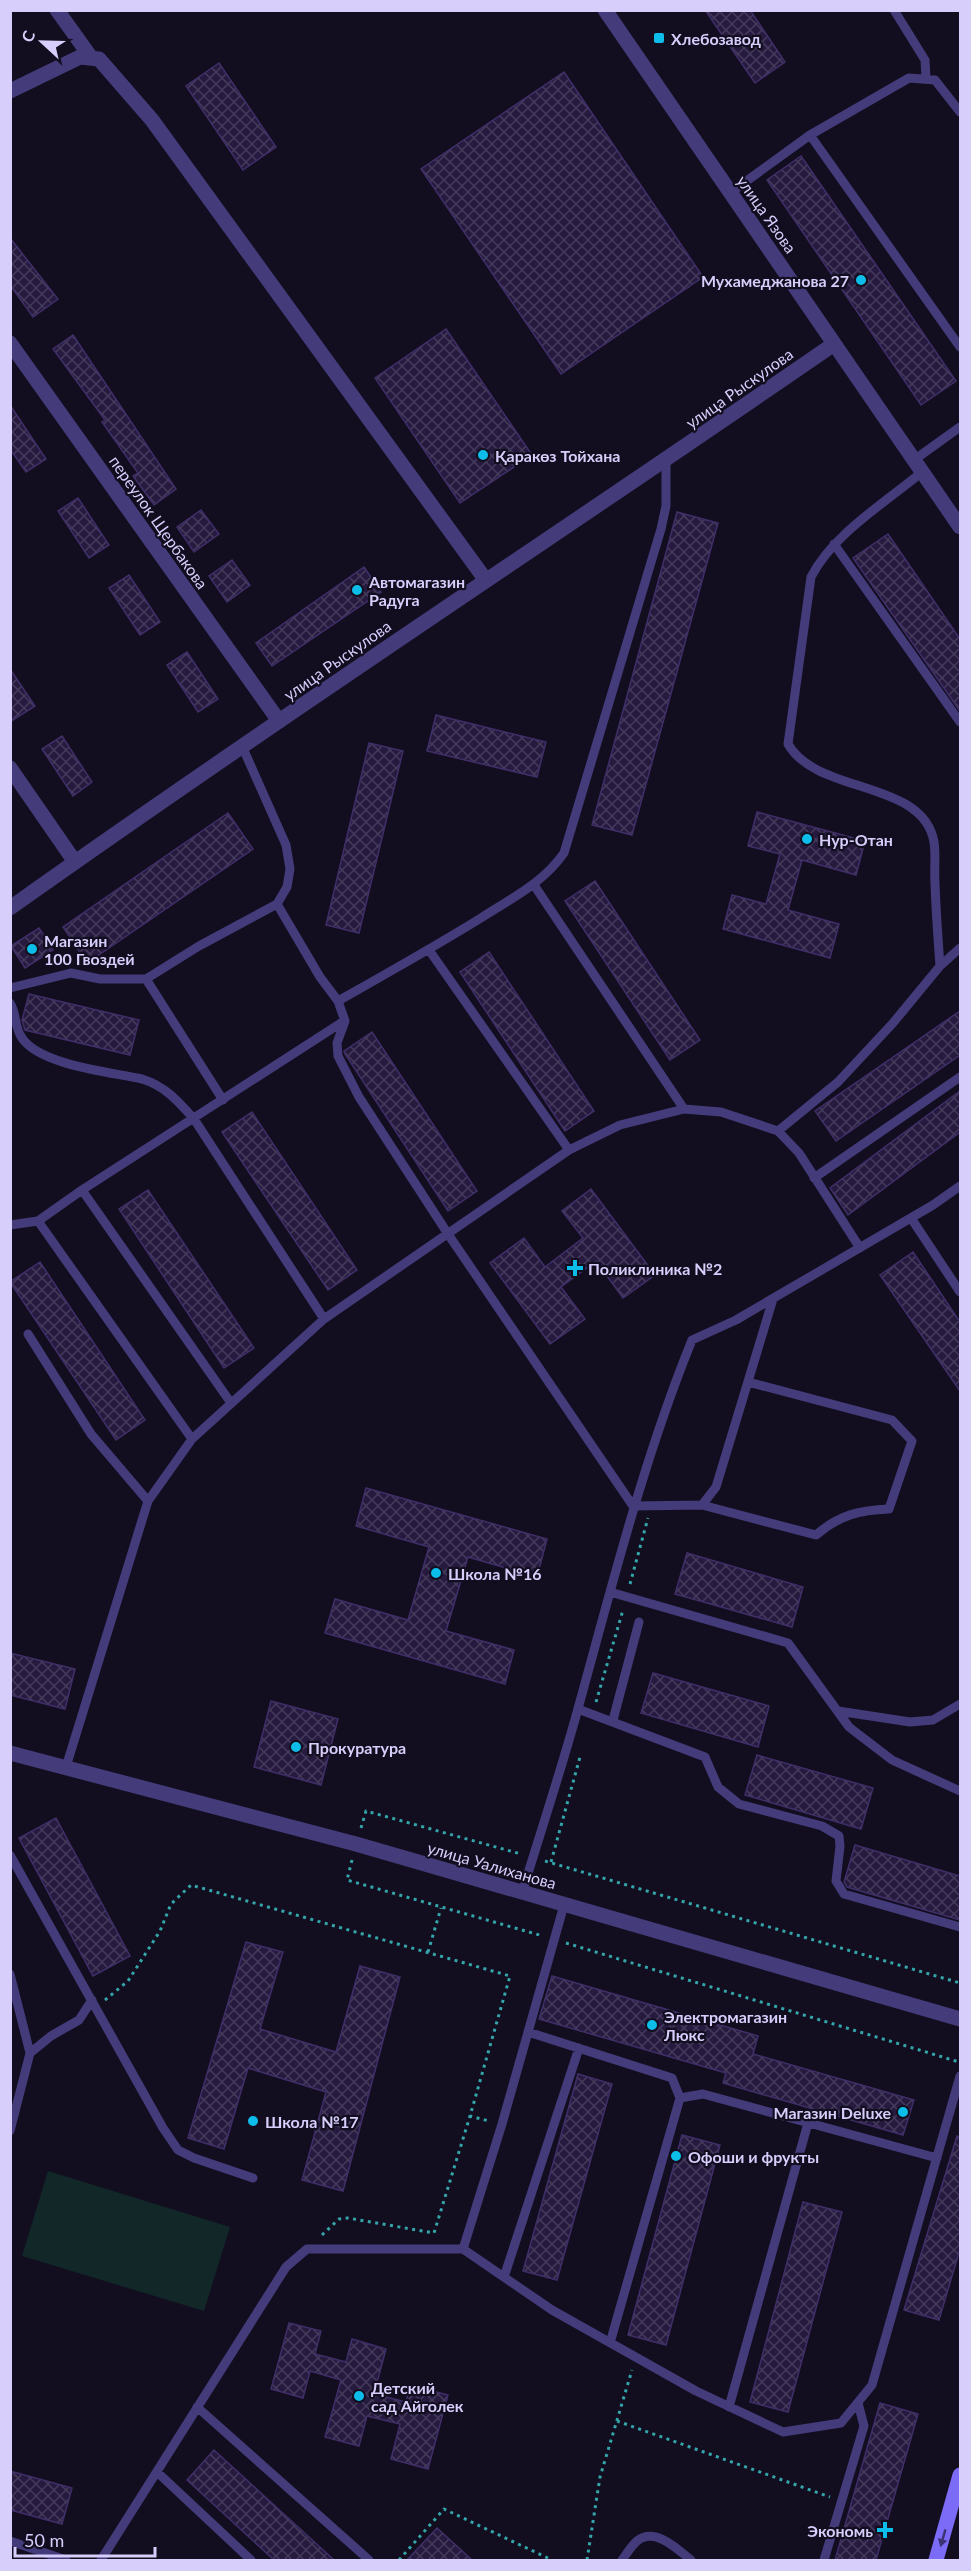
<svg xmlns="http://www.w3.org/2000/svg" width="971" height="2571" font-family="Lato,sans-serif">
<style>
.garden{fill:#112728}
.building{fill:url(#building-cross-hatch);stroke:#402e69;stroke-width:1.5}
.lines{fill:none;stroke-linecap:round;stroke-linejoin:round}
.path{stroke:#34a5aa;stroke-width:3;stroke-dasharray:3 4.5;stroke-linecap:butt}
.service{stroke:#443b7b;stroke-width:9}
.minor{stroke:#443b7b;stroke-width:15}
.tertiary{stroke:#443b7b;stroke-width:15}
.secondary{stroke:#7c6bf6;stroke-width:15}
.oneway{fill:#3c3375}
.poi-dot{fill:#0dbde9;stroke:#120e1f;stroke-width:2}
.labels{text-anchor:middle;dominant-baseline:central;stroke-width:4.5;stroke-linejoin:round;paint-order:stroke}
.poi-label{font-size:16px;font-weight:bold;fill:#d8cefc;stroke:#120e1f;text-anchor:start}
.street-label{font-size:16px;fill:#d8cefc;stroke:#120e1f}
</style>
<defs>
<pattern id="building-cross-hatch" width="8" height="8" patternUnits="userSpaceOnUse" patternTransform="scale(1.5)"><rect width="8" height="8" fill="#261b3f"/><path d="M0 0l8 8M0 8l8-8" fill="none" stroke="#453b5c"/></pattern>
</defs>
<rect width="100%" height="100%" fill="#120e1f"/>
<path class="garden" d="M 48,2171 L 230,2227 L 204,2311 L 22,2256 Z"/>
<path class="building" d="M 705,10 L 750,10 L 785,62 L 755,83 Z
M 219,63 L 276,147 L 243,170 L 186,86 Z
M 564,72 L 703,277 L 561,374 L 421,169 Z
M 801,156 L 956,381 L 921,405 L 767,180 Z
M 10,238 L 58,299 L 33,317 L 10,285 Z
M 446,329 L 532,455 L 460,503 L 375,378 Z
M 73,335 L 176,489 L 154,505 L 133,476 L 138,473 L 102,422 L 105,420 L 53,349 Z
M 10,405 L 46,459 L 26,472 L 10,449 Z
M 78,498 L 109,545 L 89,558 L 58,511 Z
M 201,510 L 219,534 L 194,552 L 177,527 Z
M 677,512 L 718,523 L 632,835 L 592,825 Z
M 888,534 L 960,639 L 960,711 L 853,558 Z
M 232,560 L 250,585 L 227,602 L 209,576 Z
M 364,567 L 381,592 L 272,666 L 256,643 Z
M 129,575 L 160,622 L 140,635 L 109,588 Z
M 187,652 L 218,699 L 198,712 L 167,665 Z
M 10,669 L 35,706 L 10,722 Z
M 436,715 L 546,742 L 537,777 L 427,751 Z
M 62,736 L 92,782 L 73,796 L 42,749 Z
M 369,743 L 403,751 L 359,933 L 326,925 Z
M 757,812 L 865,841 L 856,875 L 802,860 L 788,910 L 839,924 L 830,958 L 723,929 L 732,895 L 766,904 L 780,854 L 748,846 Z
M 228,813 L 253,849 L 87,963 L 63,927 Z
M 595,881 L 700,1040 L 670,1060 L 565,901 Z
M 39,928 L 53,950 L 25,968 L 11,946 Z
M 489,952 L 594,1111 L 565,1131 L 460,972 Z
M 29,994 L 139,1020 L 130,1055 L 25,1030 L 22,1020 Z
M 960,1011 L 960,1055 L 836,1141 L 815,1111 Z
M 372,1032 L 477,1191 L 448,1211 L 345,1054 L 344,1051 Z
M 960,1091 L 960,1132 L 848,1215 L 830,1188 Z
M 252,1112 L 357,1270 L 328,1290 L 222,1132 Z
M 591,1189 L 655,1275 L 623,1298 L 596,1261 L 561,1287 L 585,1319 L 550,1344 L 490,1263 L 524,1238 L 545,1267 L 583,1238 L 562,1211 Z
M 148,1190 L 254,1348 L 224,1368 L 119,1209 Z
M 913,1252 L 960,1322 L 960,1391 L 880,1275 Z
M 40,1262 L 145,1420 L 116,1440 L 10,1282 Z
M 366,1488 L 547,1539 L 537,1577 L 468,1557 L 446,1631 L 514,1650 L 505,1684 L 325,1633 L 335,1599 L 408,1620 L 429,1547 L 356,1526 Z
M 687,1553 L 803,1587 L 792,1627 L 675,1594 Z
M 10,1653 L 75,1669 L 65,1709 L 10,1695 Z
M 653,1673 L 769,1706 L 758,1747 L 641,1713 Z
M 271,1701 L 338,1719 L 321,1785 L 254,1767 Z
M 757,1755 L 873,1788 L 861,1829 L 745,1795 Z
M 56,1818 L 130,1956 L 93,1976 L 19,1838 Z
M 855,1845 L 960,1876 L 960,1920 L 847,1887 L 844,1882 Z
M 246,1942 L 283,1952 L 260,2029 L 336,2052 L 360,1966 L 400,1977 L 343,2191 L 302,2180 L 326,2092 L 248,2068 L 224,2149 L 188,2138 Z
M 552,1976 L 758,2036 L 753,2054 L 914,2100 L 903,2135 L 723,2083 L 726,2073 L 539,2019 Z
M 578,2074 L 612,2084 L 557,2280 L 523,2271 Z
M 682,2135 L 720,2145 L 666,2345 L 628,2335 Z
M 957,2136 L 960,2137 L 960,2249 L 939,2320 L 904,2310 Z
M 803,2202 L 842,2212 L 788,2412 L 750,2402 Z
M 289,2323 L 321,2331 L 315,2354 L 346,2362 L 352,2339 L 386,2349 L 374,2394 L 406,2402 L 410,2385 L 448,2395 L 428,2469 L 391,2459 L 400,2424 L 367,2416 L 359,2446 L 325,2437 L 341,2380 L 310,2371 L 303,2398 L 271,2389 Z
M 880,2403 L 918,2414 L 876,2560 L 835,2560 Z
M 214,2450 L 334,2560 L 274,2560 L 187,2480 Z
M 10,2471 L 72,2488 L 62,2524 L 10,2510 Z
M 437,2528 L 472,2560 L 407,2560 Z"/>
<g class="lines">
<path class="path" d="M 630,1584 L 648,1518
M 596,1702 L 623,1610
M 361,1828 L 366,1811 L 521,1854
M 352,1860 L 347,1880 L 543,1936
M 545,1861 L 960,1983
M 551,1862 L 580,1757
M 566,1943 L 959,2062
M 428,1952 L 441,1908
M 105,2000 L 128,1981 L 160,1931 L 171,1904 L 191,1885 L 510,1976 L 470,2116 L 489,2121
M 322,2235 L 339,2219 L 348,2218 L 434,2233 L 470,2116
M 617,2421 L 830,2497
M 399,2560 L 444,2509 L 552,2560
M 587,2560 L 600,2477 L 632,2370"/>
<path class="service" d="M 894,10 L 925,60 L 926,78
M 810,135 L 909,78 L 935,80 L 960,112
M 730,193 L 810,135 L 960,347
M 914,460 L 960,427
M 834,544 L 960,722
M 534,885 L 684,1109
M 277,904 L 320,977 L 338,1001 C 386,974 434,947 481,918 C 512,898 543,883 564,853 L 661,529 L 666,506 L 666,460
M 429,950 L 569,1150
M 940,966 L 960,948
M 146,979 L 223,1100
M 10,988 L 71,973 L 100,979 L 146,979 L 199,946 L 277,904 L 287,887 L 290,869 L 286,845 L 242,746
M 338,1001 L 345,1021 L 337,1043 L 338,1056 L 359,1097 L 448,1234 L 633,1506 L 702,1505 L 716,1487 L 773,1299
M 10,1003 C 17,1014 14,1027 22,1038 C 40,1065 110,1072 142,1079 C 165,1086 178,1101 194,1119 L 324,1319 L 569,1150 L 620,1125 L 684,1109 L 721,1112 L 778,1131 L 799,1153 L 860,1248
M 778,1131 L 838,1082 L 893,1023 L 940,966 C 938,939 936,911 935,884 C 934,870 936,855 934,842 C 923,779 817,795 788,744 L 811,577 C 833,534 886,502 922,472
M 814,1178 L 960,1077
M 82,1190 L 231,1403
M 911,1218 L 960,1292
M 38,1221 L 192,1439
M 10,1225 L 38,1221 L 82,1190 L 344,1021
M 28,1334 L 91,1434 L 148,1501
M 702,1505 L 816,1535 C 839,1515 860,1510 889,1509 L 912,1441 L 892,1420 L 748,1382
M 610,1592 L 788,1643 L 849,1727 L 892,1760 L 960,1791
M 578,1709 L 705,1757 L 718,1787 L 739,1804 L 822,1826 L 839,1836 L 840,1846 L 836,1881 L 844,1894 L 960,1927
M 838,1711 L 910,1722 L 933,1720 L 960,1704
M 613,1720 L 639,1622
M 66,1767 L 148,1501 L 192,1439 L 324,1319
M 10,1855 L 163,2128 L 178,2150 L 194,2158 L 253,2178
M 522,1893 C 541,1830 562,1768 579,1705 C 613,1582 644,1458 692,1340 L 736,1320 L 933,1205 L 960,1186
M 10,1974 L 30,2053 L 10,2131
M 528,2032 L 672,2078 L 680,2098 L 610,2343
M 30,2053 L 51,2036 L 79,2020 L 92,2000
M 680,2098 L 703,2094 L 937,2158
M 463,2249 L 552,2310 L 696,2391 L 783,2432 L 841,2423 L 872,2385 L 960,2076
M 504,2277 L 579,2048
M 197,2407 L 369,2560
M 729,2407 L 808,2123
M 157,2472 L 251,2560
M 10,2541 L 66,2560
M 101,2560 L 286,2267 L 307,2249 L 463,2249 L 502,2124 L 564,1905
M 622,2560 C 626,2555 631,2546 637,2541 C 655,2526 678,2550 691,2560
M 824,2560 L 864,2426 L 858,2403"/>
<path class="minor" d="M 57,10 L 90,56
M 10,91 L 80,57 L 99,59 L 152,120 L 485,579
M 10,343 L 279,721
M 10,768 L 75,862"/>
<path class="tertiary" d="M 605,10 L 960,527
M 10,908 C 282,715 560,533 834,344
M 10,1753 L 356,1844 L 960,2019"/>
<path class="secondary" d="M 936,2560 L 960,2475"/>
</g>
<defs><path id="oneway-solid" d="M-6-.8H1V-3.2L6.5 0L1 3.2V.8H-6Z" transform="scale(1.5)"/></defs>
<use class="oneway" href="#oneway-solid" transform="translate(943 2538) rotate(106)"/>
<g class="poi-dot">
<rect x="653" y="32" width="12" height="12" rx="3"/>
<circle cx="861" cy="280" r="6"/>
<circle cx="483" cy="455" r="6"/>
<circle cx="357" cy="590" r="6"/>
<circle cx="807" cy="839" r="6"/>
<circle cx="32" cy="949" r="6"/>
<path d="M572 1259h6v6h6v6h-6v6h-6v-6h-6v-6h6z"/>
<circle cx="436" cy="1573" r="6"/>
<circle cx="296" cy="1747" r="6"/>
<circle cx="652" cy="2025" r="6"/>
<circle cx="903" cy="2112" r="6"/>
<circle cx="253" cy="2121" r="6"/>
<circle cx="676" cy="2156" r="6"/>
<circle cx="359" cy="2396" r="6"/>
<path d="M882 2521h6v6h6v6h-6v6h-6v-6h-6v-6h6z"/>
</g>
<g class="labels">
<g class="poi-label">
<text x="671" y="38">Хлебозавод</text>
<text x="849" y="280" text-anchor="end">Мухамеджанова 27</text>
<text x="495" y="455">Қаракөз Тойхана</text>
<text x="369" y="581">Автомагазин<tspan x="369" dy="18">Радуга</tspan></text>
<text x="819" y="839">Нур-Отан</text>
<text x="44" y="940">Магазин<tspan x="44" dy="18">100 Гвоздей</tspan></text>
<text x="588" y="1268">Поликлиника №2</text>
<text x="448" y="1573">Школа №16</text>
<text x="308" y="1747">Прокуратура</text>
<text x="664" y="2016">Электромагазин<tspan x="664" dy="18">Люкс</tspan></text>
<text x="891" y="2112" text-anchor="end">Магазин Deluxe</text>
<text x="265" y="2121">Школа №17</text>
<text x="688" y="2156">Офоши и фрукты</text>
<text x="371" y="2387">Детский<tspan x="371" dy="18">сад Айголек</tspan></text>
<text x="873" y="2530" text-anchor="end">Экономь</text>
</g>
<g class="street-label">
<text transform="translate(767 214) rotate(55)">улица Язова</text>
<text transform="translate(739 388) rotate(-35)">улица Рыскулова</text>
<text transform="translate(159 522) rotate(55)">переулок Щербакова</text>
<text transform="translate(337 660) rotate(-35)">улица Рыскулова</text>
<text transform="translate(492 1865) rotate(16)">улица Уалиханова</text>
</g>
</g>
<rect width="971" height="2571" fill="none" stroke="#d8cefc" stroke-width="24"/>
<g transform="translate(42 42) rotate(292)" stroke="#120e1f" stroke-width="4.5" paint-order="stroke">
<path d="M0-4.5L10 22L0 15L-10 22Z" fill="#d8cefc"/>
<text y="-9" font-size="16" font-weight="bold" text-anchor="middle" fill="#d8cefc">С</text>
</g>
<path d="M15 2547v9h140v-9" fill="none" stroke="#d8cefc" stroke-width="3"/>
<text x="24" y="2547" font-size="18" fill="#d8cefc" stroke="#120e1f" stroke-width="4.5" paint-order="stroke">50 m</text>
</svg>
